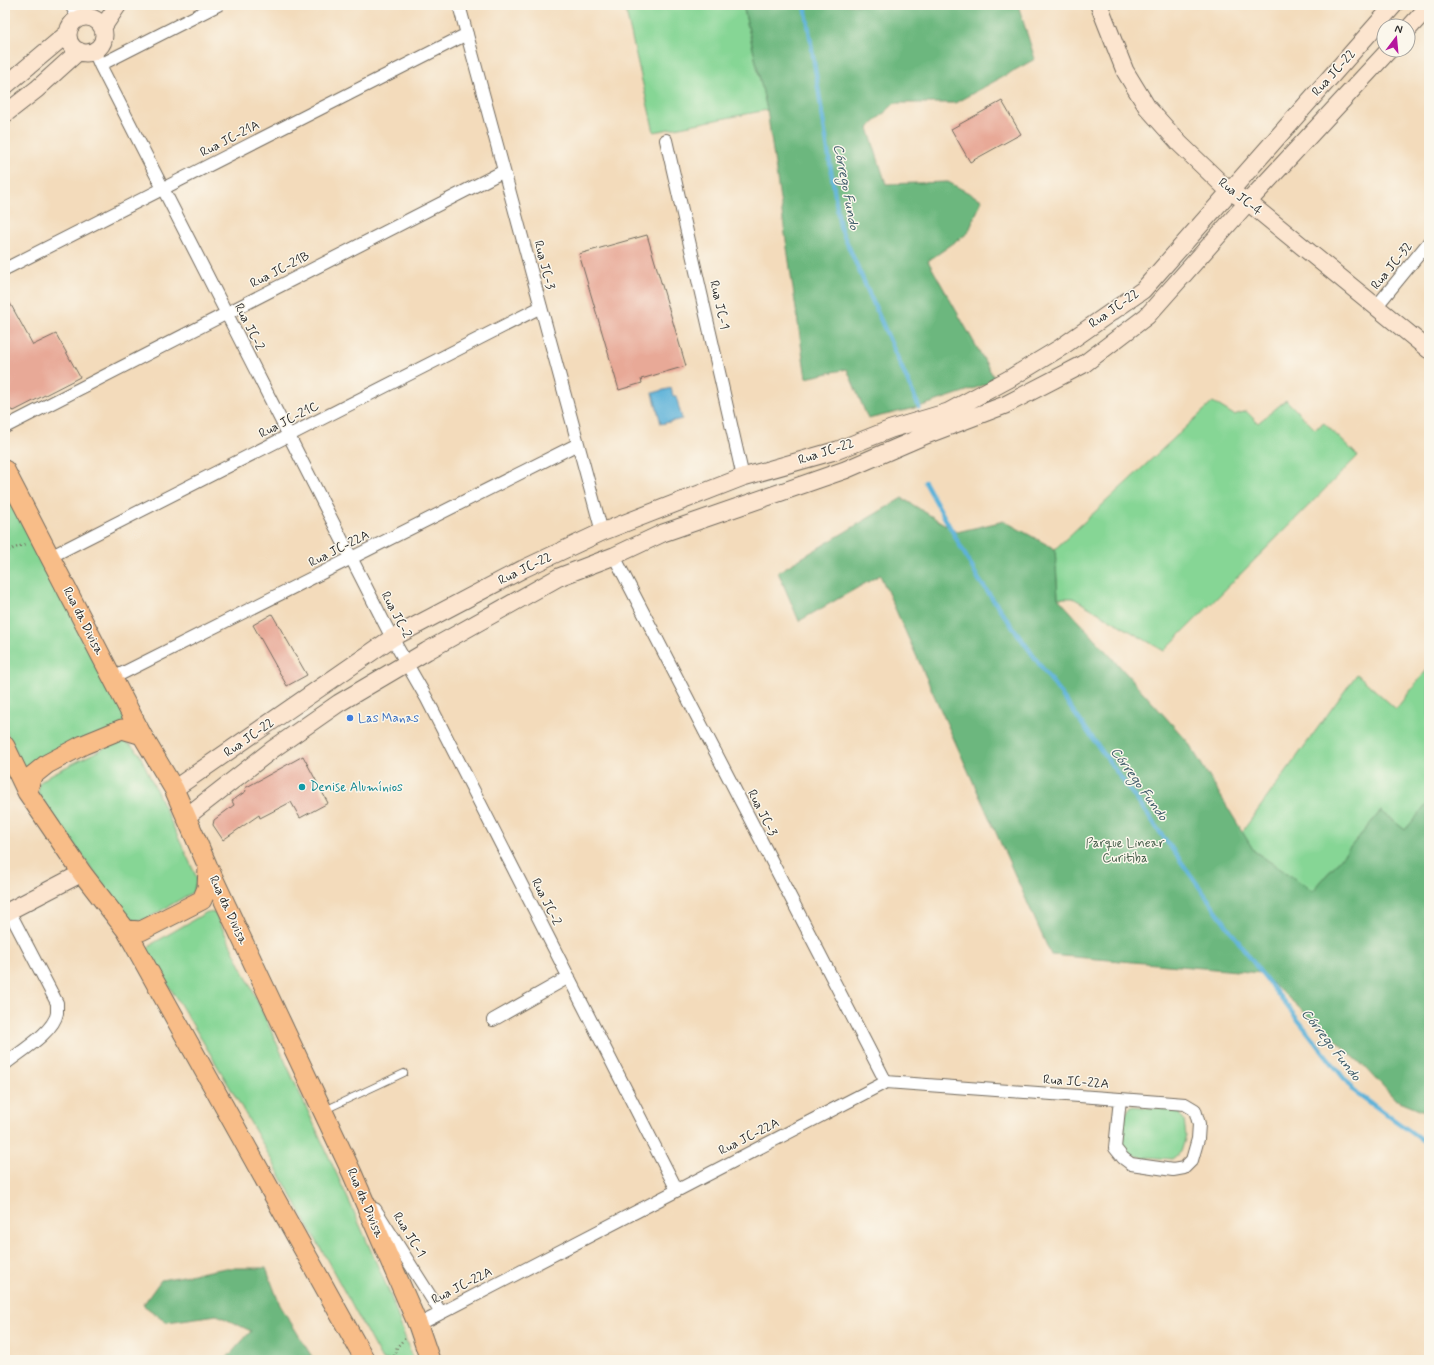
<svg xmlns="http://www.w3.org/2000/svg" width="1434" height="1365" font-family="Mynerve,sans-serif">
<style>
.green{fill:#86d695;stroke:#588060}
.forest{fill:#6cb77e;stroke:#4c7154}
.water{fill:#5db2d9;stroke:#446e82}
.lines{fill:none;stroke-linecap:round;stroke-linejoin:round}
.stream{stroke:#5db2d9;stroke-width:4.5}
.building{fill:#e8a997}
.lane-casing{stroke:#71695d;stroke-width:8}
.street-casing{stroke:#71695d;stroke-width:14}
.secondary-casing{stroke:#71695d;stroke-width:19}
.primary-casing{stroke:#71695d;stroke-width:21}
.path{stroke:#71695d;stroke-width:2.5;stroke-dasharray:1 3;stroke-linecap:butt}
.lane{stroke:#fff;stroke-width:6}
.street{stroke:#fff;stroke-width:12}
.secondary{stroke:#fce5cf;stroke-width:17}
.primary{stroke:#f8bd88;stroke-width:19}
.shop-dot{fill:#3f7fe0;stroke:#fbf7ec;stroke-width:1.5}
.culture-dot{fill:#0f9aa8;stroke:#fbf7ec;stroke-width:1.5}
.labels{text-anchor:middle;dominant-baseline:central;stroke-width:3;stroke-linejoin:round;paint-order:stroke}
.street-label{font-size:13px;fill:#2b2b2b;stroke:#fbf7ec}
.shop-label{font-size:13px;fill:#366cbe;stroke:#fbf7ec;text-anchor:start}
.culture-label{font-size:13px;fill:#0d838f;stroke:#fbf7ec;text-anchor:start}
.park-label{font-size:13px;fill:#465e4b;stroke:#fbf7ec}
.water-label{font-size:14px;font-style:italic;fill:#3c5a68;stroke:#fbf7ec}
</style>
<rect width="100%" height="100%" fill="#fbf7ec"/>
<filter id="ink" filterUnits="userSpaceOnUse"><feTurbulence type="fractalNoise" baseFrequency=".025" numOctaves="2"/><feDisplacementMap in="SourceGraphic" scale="8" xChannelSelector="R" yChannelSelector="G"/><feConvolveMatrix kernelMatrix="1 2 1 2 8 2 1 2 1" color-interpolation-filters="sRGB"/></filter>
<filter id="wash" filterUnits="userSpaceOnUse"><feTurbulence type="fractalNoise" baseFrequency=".012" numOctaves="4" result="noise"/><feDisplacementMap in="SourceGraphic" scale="16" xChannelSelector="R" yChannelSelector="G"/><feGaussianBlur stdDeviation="0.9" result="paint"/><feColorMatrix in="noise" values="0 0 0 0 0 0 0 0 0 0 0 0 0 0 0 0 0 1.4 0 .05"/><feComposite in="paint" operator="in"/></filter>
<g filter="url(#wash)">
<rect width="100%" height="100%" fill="#f3dbbb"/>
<path class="green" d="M 655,5 L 743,5 L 767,110 L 654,132 L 626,12 Z
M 1286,400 L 1315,429 L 1324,423 L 1358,456 L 1164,651 L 1073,598 L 1058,598 L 1055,549 L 1213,402 L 1234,415 L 1246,411 L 1258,423 Z
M 5,481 L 131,726 L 27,775 L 5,729 Z
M 1429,667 L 1429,802 L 1405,830 L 1381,811 L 1313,891 L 1254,851 L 1242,832 L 1357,674 L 1396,709 Z
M 120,740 L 132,746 L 139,753 L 197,878 L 193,892 L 145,920 L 133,920 L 122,911 L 38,794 L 39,783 L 50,775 Z
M 207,912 L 215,913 L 252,989 L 354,1212 L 390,1294 L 413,1360 L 382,1360 C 306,1222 232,1083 146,950 L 152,944 Z
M 1131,1106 L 1178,1110 L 1184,1120 L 1186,1136 L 1181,1152 L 1172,1159 L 1133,1156 L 1123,1148 L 1119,1134 L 1123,1117 Z"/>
<path class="forest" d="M 743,5 L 1018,5 L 1035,59 L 955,103 L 895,103 L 868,128 L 886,184 L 948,182 L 982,200 L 968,233 L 928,261 L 996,381 L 919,407 L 868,419 L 847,369 L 806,378 L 767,110 Z
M 902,498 L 957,532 L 1004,521 L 1055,549 L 1058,598 L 1188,742 L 1254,851 L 1313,891 L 1381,811 L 1405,830 L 1429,802 L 1429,1113 L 1395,1099 L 1368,1070 L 1261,973 L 1051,955 L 880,575 L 799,621 L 778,572 Z
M 226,1268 L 266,1268 L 280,1305 L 314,1360 L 225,1360 L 251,1331 L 217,1315 L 167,1322 L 143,1305 L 161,1280 Z"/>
<path class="water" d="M 671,388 L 673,396 L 676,396 L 682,419 L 661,424 L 653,393 Z"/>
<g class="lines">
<path class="stream" d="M 805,5 L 840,227 L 919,407
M 925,482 L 979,580 L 1261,973 L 1354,1091 L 1429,1145"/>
</g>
<g id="blocks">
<path class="building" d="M 1002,101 L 1021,134 L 970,162 L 951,129 Z
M 647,235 L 686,366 L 641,379 L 642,383 L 619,390 L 579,254 Z
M 5,294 L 33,345 L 56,334 L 80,377 L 14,411 L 5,408 Z
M 272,614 L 307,675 L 287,686 L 253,625 Z
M 303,756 L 328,803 L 300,818 L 291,802 L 260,818 L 259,815 L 223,840 L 213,825 L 214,820 L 234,805 L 232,801 L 246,791 L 245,788 Z"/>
</g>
</g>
<g filter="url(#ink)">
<use href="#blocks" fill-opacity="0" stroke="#71695d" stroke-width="1"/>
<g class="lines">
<g class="lane-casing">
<path id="lane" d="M 325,1110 L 404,1073"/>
</g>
<g class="street-casing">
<path id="street" d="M 71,5 L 78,18
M 459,5 L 602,532
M 94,51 L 100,65 L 392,638 L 427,699 L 677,1190
M 100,65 L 218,5
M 666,140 L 743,477
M 5,269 L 467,34
M 1376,307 L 1429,242
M 5,427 L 504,171
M 614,556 L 886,1082
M 50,557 L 541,307
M 113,678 L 578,444
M 493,1020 L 569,977
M 5,1064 C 20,1052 54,1032 57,1013 C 57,1010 57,1006 57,1003 L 9,911
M 1120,1099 L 1185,1104 L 1195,1110 L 1199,1124 L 1198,1139 L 1192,1160 L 1184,1168 L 1173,1170 L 1131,1164 L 1123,1158 L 1115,1148 Z
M 375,1209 L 441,1313
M 418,1325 L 886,1082 L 1120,1099"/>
</g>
<g class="secondary-casing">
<path id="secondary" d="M 1099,5 L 1125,71 L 1147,107 L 1180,144 L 1229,191 L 1248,202 L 1429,350
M68 35a18 18 0 1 1 36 0a18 18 0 1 1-36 0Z
M 103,27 L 118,5
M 1408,29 L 1429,6
M 5,86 L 68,33
M 5,114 L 37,89 L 79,51
M 174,789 L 392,638 L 523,569 L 602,532 L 743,477 L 838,450 L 891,429 L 948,412 L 1009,379 L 1060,348 L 1143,290 L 1394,5
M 186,817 L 273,749 L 339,703 L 427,651 L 559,577 L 614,556 L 663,533 L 845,470 L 926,435 L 1005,405 L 1084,364 L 1147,316 L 1248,202 L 1389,50
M 5,913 L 82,873"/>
</g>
<g class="primary-casing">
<path id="primary" d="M 5,470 L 142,735 L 174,789 L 208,867 L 352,1173 L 418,1325 L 430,1360
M 5,746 L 27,792 L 82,873 L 126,930 L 365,1360
M 27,792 L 32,776 L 47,764 L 83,745 L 122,729 L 142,735
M 126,930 L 141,931 L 202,900 L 207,888 L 208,868"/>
</g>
<path class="path" d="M 5,552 L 25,544
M 393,1360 L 397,1347 L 405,1338"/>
<use href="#lane" class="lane"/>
<use href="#street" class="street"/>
<use href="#secondary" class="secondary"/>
<use href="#primary" class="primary"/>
</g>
</g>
<circle class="shop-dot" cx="350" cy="718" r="4"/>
<circle class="culture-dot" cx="302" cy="787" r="4"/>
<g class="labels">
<g class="street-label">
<text transform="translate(1334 73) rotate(-48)">Rua JC-22</text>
<text transform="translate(230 139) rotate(-27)">Rua JC-21A</text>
<text transform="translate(1240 197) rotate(38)">Rua JC-4</text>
<text transform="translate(544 265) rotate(75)">Rua JC-3</text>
<text transform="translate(1392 266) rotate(-51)">Rua JC-32</text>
<text transform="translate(280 270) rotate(-27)">Rua JC-21B</text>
<text transform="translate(719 305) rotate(77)">Rua JC-1</text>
<text transform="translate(1114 309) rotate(-35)">Rua JC-22</text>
<text transform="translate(249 327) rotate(63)">Rua JC-2</text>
<text transform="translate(289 420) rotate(-27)">Rua JC-21C</text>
<text transform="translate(826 452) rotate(-18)">Rua JC-22</text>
<text transform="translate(339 549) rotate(-27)">Rua JC-22A</text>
<text transform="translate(525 569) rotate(-26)">Rua JC-22</text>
<text transform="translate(396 615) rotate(62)">Rua JC-2</text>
<text transform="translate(83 621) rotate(63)">Rua da Divisa</text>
<text transform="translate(249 738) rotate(-35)">Rua JC-22</text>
<text transform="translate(762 813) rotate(63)">Rua JC-3</text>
<text transform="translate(546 902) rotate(63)">Rua JC-2</text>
<text transform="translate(228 910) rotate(65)">Rua da Divisa</text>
<text transform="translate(1076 1082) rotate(4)">Rua JC-22A</text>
<text transform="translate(749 1137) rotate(-27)">Rua JC-22A</text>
<text transform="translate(365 1203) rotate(67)">Rua da Divisa</text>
<text transform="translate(409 1235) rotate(58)">Rua JC-1</text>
<text transform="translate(462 1286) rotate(-27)">Rua JC-22A</text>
</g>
<g class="shop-label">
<text x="358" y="718">Las Manas</text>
</g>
<g class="culture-label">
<text x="310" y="787">Denise Alumínios</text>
</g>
<g class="park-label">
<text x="1125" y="843">Parque Linear<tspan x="1125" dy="15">Curitiba</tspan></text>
</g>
<g class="water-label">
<text transform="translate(846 187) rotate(79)">Córrego Fundo</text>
<text transform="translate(1139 784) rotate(54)">Córrego Fundo</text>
<text transform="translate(1331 1045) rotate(52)">Córrego Fundo</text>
</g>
</g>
<rect width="1434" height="1365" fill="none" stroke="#fbf7ec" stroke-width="20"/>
<g transform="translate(1396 38) rotate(16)"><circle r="19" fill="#fbf7ec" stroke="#a8a59f"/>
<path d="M0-3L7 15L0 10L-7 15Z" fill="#b5179e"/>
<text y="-6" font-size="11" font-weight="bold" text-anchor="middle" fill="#2b2b2b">N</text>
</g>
</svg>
